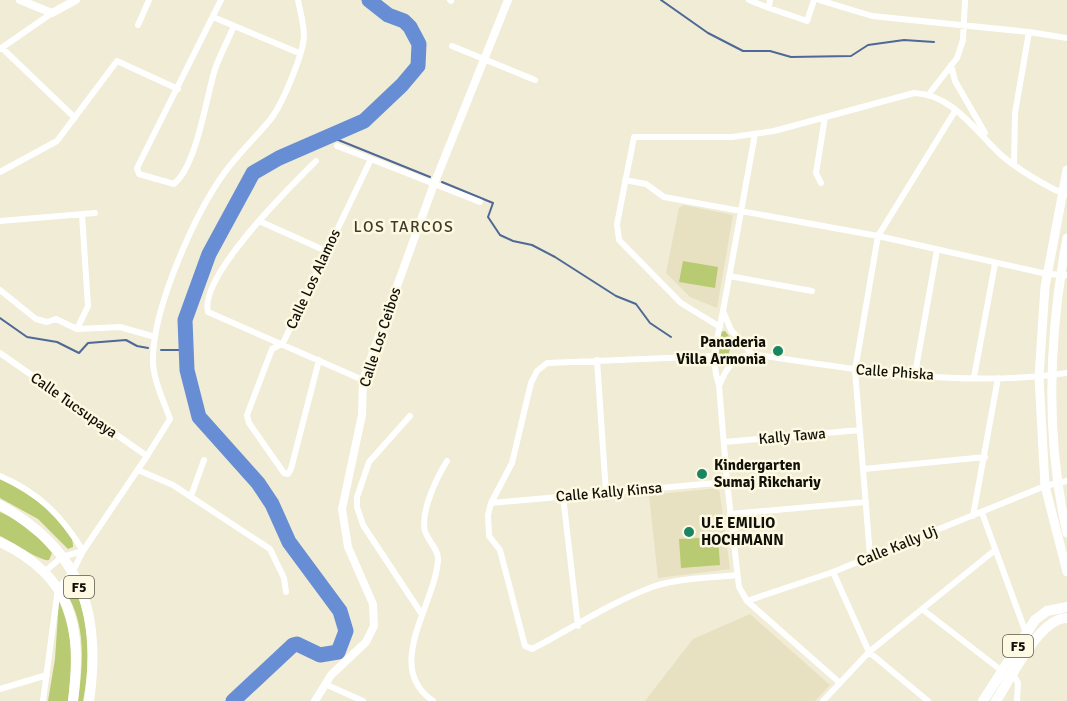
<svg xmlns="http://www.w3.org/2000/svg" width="1067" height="701" font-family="Signika,sans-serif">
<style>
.built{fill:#e7e1c2}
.green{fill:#b8cb73}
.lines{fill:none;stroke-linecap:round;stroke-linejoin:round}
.stream{stroke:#4e6897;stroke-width:2}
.river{stroke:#678dd4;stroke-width:15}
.minor{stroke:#fff;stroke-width:6}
.tertiary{stroke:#fff;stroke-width:8}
.secondary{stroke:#fff;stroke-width:9}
.trunk{stroke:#fff;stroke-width:10}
.poi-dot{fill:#188663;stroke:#fef9e2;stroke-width:2}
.labels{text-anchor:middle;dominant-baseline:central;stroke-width:5;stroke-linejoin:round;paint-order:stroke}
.shield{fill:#fef9e2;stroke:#59574a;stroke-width:1.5}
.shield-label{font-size:14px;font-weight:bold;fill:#121109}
.street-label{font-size:15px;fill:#121109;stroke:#fef9e2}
.poi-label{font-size:15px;font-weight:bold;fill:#121109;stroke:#fef9e2;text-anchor:start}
.neighbourhood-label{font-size:16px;letter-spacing:1.5px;fill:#3f3b28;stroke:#fef9e2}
</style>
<rect width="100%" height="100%" fill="#f0ecd5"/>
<path class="built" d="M 683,205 L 733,215 L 717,308 L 690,297 L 666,273 L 679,208 Z
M 719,488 L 730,569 L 658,578 L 649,495 Z
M 750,614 L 830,685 L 815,701 L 645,701 L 693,639 Z"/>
<path class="green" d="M 683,261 L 718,267 L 715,288 L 679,282 Z
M 725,331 L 733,341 L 727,358 L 723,361 L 719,357 L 720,332 Z
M 0,479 C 21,489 75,521 73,547 L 68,549 L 38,519 L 0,498 Z
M 0,512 C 21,521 38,535 52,553 L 49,560 C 41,562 11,541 0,536 Z
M 718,537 L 720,565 L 681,568 L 679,539 Z
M 73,583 C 90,622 91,660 83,701 L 78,701 C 83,662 87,624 64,589 Z
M 59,600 C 74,638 73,661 68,701 L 48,701 L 55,659 Z"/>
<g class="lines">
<path class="stream" d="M 661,0 L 708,33 L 743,51 L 770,51 L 791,57 L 851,56 L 868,45 L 904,40 L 934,42
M 331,137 L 430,177
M 442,182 L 493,203 L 488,217 L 500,235 L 513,241 L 532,245 L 555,257 L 616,296 L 636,304 L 650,323 L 671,337
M 0,318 L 27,337 L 57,342 L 79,353 L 88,343 L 126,340 L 137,346 L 148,348
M 161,350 L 187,350"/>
<path class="river" d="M 233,701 L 293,645 L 297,644 L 320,655 L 338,652 L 346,631 L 340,611 L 289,542 L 272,504 L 258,483 L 199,417 L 187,370 L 185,320 L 209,254 L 253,173 L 279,158 L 364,121 L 402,85 L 418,66 L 419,44 L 410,27 L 404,21 L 388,15 L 369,0"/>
<path class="minor" d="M 221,0 L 137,168 L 139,174 L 174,184 C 197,165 206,98 215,69 C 220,55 228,40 234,26
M 450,0 L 451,1
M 749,0 L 769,8 L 770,0
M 819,0 L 872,16 L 1029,32 L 1015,113 L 1014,164
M 769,8 L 807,21 L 814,0
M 213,17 L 299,53
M 138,25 L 149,0
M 1029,32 L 1067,38
M 452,46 L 535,80
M 2,48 L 75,118
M 0,49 L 52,13
M 951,65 L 955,81 L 985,133
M 929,94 L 957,58 L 963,40 L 965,0
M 337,146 L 371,159
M 316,161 C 290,187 199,276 208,312 L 363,380
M 0,172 L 57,141 L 117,61 L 178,89
M 625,180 L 646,184 L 664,197 L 878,236 L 1047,274 L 1067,275
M 821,183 L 816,173 L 825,117
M 0,221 L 95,213
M 259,221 L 326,251
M 729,276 L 812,291
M 0,290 L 36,319 L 47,322 L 56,319 L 77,329 L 120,327 L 155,337
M 723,311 C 718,335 710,361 719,385 L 727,482 L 739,587 L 747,601 L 840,683
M 720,327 L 681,303 L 619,240 L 617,224 L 634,137 L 732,137 L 774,131 L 914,93 C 951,94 974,129 999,153 C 1014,167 1048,188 1067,195
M 77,329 L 88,306 L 82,215
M 0,353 L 147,456
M 752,354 L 731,330 L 723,311 L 755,134
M 715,356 L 547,363 L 537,371 L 531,383 L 512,463 L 491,503 L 488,515 L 489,536 L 500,550 L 525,646 L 532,649 C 573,628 611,602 655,586 C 680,578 711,578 737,575
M 319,360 L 291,469 L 288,474 L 284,473 L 249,423 L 247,415 L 272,349 L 283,343 L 371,159 L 480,202
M 597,360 L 606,493
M 915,374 L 937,250
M 974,377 L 995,264
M 720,384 C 727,366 733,359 752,354 C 853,370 965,388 1067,373
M 410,416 L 369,462 L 357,497 L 357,507 L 363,525 L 421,613
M 724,442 L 860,430
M 864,469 L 985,457
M 138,470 L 173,485 L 270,549 L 284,578 L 286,592
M 0,476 C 38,492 62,516 83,551
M 191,496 L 204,460
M 563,496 L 578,626
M 491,503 L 727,482
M 982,513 L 1026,633
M 730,514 L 866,502
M 973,516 L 998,378
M 870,556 L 855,370 L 878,236 L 955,111
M 833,572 L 869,652 L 928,701
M 43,573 L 62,557 L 83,551
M 747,601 L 833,572 L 1045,486 L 1067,481
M 922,609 L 1002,671
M 1013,674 L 1018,683 L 1017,701
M 325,684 L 363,701
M 0,689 L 47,675
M 43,701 L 58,588 L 72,573 L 83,551 L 147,456 L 170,419 C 163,399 152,378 153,357 C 154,306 195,213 225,172 C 239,153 255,138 270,120 C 282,105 303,55 304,36 C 304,24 300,11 298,0
M 433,701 C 383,667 435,605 438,560 C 439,550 428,541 425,531 C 420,512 437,477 447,461
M 823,701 L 869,652 L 995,550"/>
<path class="tertiary" d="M 20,0 L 52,13 L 76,0
M 315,701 L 331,675 L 366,642 L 374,626 L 373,604 L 348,547 L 342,509 L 362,415 L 363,380 L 434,184 L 508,0"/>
<path class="secondary" d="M 1067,170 L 1045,287 L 1039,377 L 1045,486 L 1067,572
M 1067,238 C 1049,334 1045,437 1067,533"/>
<path class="trunk" d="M 0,505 C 81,550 102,613 89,701
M 0,542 C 73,577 82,627 73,701
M 983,701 L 1035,620 L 1047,611 L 1067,607
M 996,701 C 1011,678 1039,618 1067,618"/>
</g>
<g class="poi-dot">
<circle cx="778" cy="351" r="6"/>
<circle cx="702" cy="474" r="6"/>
<circle cx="689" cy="532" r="6"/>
</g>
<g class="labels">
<g class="shield">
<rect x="64" y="576" width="30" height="22" rx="4.5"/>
<rect x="1003" y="635" width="30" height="22" rx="4.5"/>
</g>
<g class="shield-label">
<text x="79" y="587">F5</text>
<text x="1018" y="646">F5</text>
</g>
<g class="street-label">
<text transform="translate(313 279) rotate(-65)">Calle Los Alamos</text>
<text transform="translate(380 337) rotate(-72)">Calle Los Ceibos</text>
<text transform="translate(895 372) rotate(4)">Calle Phiska</text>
<text transform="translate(74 405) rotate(35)">Calle Tucsupaya</text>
<text transform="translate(792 436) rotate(-5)">Kally Tawa</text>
<text transform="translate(609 492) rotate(-5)">Calle Kally Kinsa</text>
<text transform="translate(897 546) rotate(-22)">Calle Kally Uj</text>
</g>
<g class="poi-label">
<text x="766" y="342" text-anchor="end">Panaderia<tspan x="766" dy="17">Villa Armonia</tspan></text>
<text x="714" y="465">Kindergarten<tspan x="714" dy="17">Sumaj Rikchariy</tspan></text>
<text x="701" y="523">U.E EMILIO<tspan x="701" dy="17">HOCHMANN</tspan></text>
</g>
<g class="neighbourhood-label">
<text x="404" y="227">LOS TARCOS</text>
</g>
</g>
</svg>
